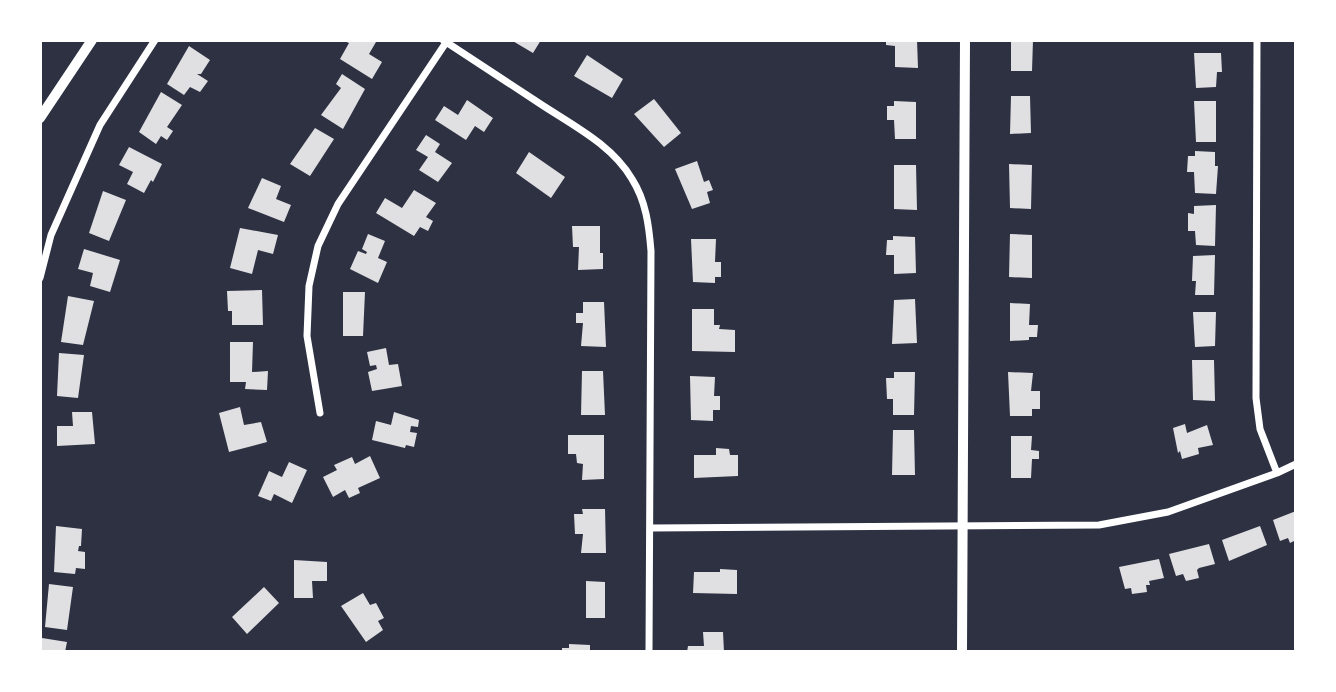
<svg xmlns="http://www.w3.org/2000/svg" width="1336" height="692" font-family="Ubuntu,sans-serif">
<style>
.building{fill:#e0e0e3}
.lines{fill:none;stroke-linecap:round;stroke-linejoin:round}
.service{stroke:#fff;stroke-width:3.5}
.minor{stroke:#fff;stroke-width:7}
.tertiary{stroke:#fff;stroke-width:10}
</style>
<rect width="100%" height="100%" fill="#2d3142"/>
<path class="building" d="M 342,40 L 376,42 L 369,54 L 382,62 L 372,79 L 340,59 L 349,43 Z
M 511,40 L 541,40 L 533,53 Z
M 886,40 L 917,40 L 918,68 L 895,67 L 895,46 L 886,45 Z
M 1011,40 L 1033,40 L 1032,71 L 1011,71 Z
M 189,46 L 210,60 L 201,74 L 197,74 L 208,81 L 200,92 L 190,87 L 184,95 L 167,84 Z
M 1194,53 L 1221,53 L 1222,72 L 1217,72 L 1216,87 L 1196,88 Z
M 587,55 L 623,79 L 612,98 L 574,76 Z
M 342,74 L 365,89 L 343,129 L 321,115 L 341,88 L 336,84 Z
M 161,92 L 182,105 L 167,127 L 173,131 L 167,140 L 161,136 L 156,144 L 139,132 Z
M 1011,96 L 1030,96 L 1031,133 L 1010,134 Z
M 654,99 L 681,133 L 664,147 L 634,114 Z
M 467,100 L 493,118 L 484,132 L 475,126 L 466,140 L 435,120 L 444,106 L 458,115 Z
M 894,101 L 916,102 L 916,139 L 895,139 L 894,120 L 887,120 L 887,106 L 894,106 Z
M 1194,101 L 1216,101 L 1216,142 L 1196,142 Z
M 315,128 L 334,139 L 310,176 L 290,164 Z
M 426,135 L 440,144 L 435,152 L 452,163 L 438,182 L 419,170 L 428,157 L 416,150 Z
M 129,147 L 162,164 L 153,182 L 151,180 L 144,193 L 127,184 L 133,172 L 119,165 Z
M 1195,151 L 1215,152 L 1215,166 L 1218,166 L 1216,194 L 1195,193 L 1194,172 L 1187,172 L 1188,156 L 1195,156 Z
M 529,152 L 565,177 L 551,198 L 516,173 Z
M 697,161 L 704,182 L 709,180 L 713,190 L 707,192 L 710,203 L 692,209 L 675,169 Z
M 1009,164 L 1032,165 L 1031,209 L 1010,208 Z
M 894,165 L 916,165 L 917,210 L 894,209 Z
M 262,178 L 281,186 L 276,199 L 291,205 L 284,222 L 248,208 Z
M 414,190 L 436,203 L 426,217 L 433,221 L 428,231 L 420,227 L 414,236 L 376,213 L 385,198 L 402,208 Z
M 103,191 L 126,200 L 109,241 L 89,233 Z
M 1216,205 L 1215,246 L 1196,245 L 1195,231 L 1188,231 L 1188,213 L 1194,214 L 1194,206 Z
M 572,226 L 600,226 L 600,253 L 603,253 L 603,269 L 578,270 L 579,247 L 573,247 Z
M 240,228 L 278,235 L 273,254 L 258,250 L 252,274 L 230,268 Z
M 368,234 L 385,241 L 378,258 L 387,262 L 378,283 L 350,269 L 358,251 L 366,254 L 367,252 L 362,249 Z
M 1010,234 L 1032,235 L 1032,278 L 1009,277 Z
M 893,236 L 915,237 L 916,273 L 894,274 L 894,255 L 886,255 L 887,240 L 893,240 Z
M 691,239 L 716,239 L 715,262 L 721,262 L 721,277 L 715,277 L 715,283 L 693,282 Z
M 84,249 L 120,260 L 110,292 L 90,286 L 93,273 L 78,269 Z
M 1215,255 L 1214,295 L 1195,295 L 1196,281 L 1192,281 L 1193,256 Z
M 262,290 L 263,325 L 232,325 L 232,311 L 228,311 L 227,291 Z
M 343,292 L 365,292 L 363,336 L 343,336 Z
M 68,296 L 94,301 L 83,345 L 61,342 Z
M 915,299 L 917,343 L 892,344 L 894,300 Z
M 583,302 L 604,302 L 606,347 L 581,346 L 583,323 L 576,323 L 576,313 L 583,313 Z
M 1010,303 L 1030,304 L 1029,325 L 1038,325 L 1037,337 L 1029,337 L 1029,340 L 1010,341 Z
M 692,309 L 714,309 L 714,325 L 720,325 L 719,329 L 735,330 L 735,352 L 692,351 Z
M 1193,312 L 1216,312 L 1215,346 L 1195,347 Z
M 230,342 L 253,342 L 252,372 L 268,371 L 267,390 L 245,389 L 246,382 L 230,382 Z
M 386,348 L 389,365 L 398,364 L 402,386 L 372,391 L 368,372 L 377,369 L 376,365 L 370,366 L 367,352 Z
M 59,353 L 84,355 L 78,398 L 57,396 Z
M 1192,360 L 1214,360 L 1215,401 L 1193,400 Z
M 582,371 L 603,371 L 605,415 L 581,415 Z
M 894,372 L 915,372 L 914,415 L 893,415 L 893,399 L 887,399 L 886,378 L 894,378 Z
M 1008,372 L 1033,373 L 1031,391 L 1040,391 L 1040,409 L 1032,409 L 1032,416 L 1010,416 Z
M 690,376 L 715,377 L 714,396 L 720,396 L 720,410 L 713,410 L 713,421 L 691,420 Z
M 240,407 L 244,425 L 261,422 L 267,442 L 229,452 L 219,413 Z
M 72,412 L 92,412 L 95,444 L 57,446 L 57,426 L 73,426 Z
M 394,412 L 419,420 L 418,427 L 411,426 L 410,432 L 417,433 L 414,447 L 406,445 L 405,448 L 372,440 L 376,421 L 391,425 Z
M 1185,424 L 1187,433 L 1207,425 L 1213,445 L 1198,448 L 1199,454 L 1182,459 L 1180,451 L 1178,453 L 1173,428 Z
M 893,430 L 914,430 L 915,475 L 892,475 Z
M 568,435 L 604,435 L 604,479 L 582,480 L 583,464 L 577,463 L 576,454 L 568,454 Z
M 1011,436 L 1032,436 L 1031,450 L 1039,451 L 1039,459 L 1032,459 L 1031,478 L 1011,478 Z
M 716,448 L 729,449 L 730,455 L 738,455 L 738,476 L 694,478 L 694,455 L 716,455 Z
M 370,456 L 380,478 L 358,488 L 360,493 L 349,498 L 345,490 L 333,497 L 323,477 L 337,470 L 334,465 L 352,457 L 355,464 Z
M 289,462 L 307,470 L 292,503 L 274,494 L 271,501 L 258,496 L 269,471 L 282,477 Z
M 582,509 L 605,509 L 606,553 L 581,553 L 583,534 L 575,534 L 574,514 L 583,514 Z
M 1296,511 L 1296,540 L 1290,543 L 1288,538 L 1280,541 L 1273,520 Z
M 56,526 L 82,529 L 81,546 L 79,546 L 78,551 L 85,552 L 85,569 L 76,568 L 75,574 L 54,572 Z
M 1260,526 L 1267,545 L 1229,561 L 1222,540 Z
M 1209,544 L 1215,564 L 1199,568 L 1197,570 L 1199,578 L 1186,581 L 1183,574 L 1176,576 L 1169,554 Z
M 1159,559 L 1164,578 L 1149,581 L 1150,585 L 1146,585 L 1147,592 L 1132,594 L 1131,588 L 1125,589 L 1119,567 Z
M 294,560 L 327,562 L 327,581 L 312,581 L 313,598 L 294,598 Z
M 720,569 L 737,570 L 737,594 L 693,593 L 694,572 L 720,572 Z
M 586,581 L 605,582 L 605,618 L 586,618 Z
M 49,584 L 73,587 L 67,630 L 45,627 Z
M 264,587 L 279,603 L 247,634 L 232,617 Z
M 363,593 L 370,605 L 376,603 L 384,618 L 378,621 L 383,630 L 366,642 L 341,606 Z
M 703,632 L 723,632 L 724,652 L 687,652 L 688,646 L 704,646 Z
M 42,638 L 67,642 L 65,652 L 40,652 Z
M 569,644 L 590,645 L 590,652 L 562,652 L 562,648 L 569,648 Z"/>
<g class="lines">
<path class="service" d="M 40,479 L 40,497"/>
<path class="minor" d="M 443,40 C 476,62 509,83 542,105 C 574,126 612,145 632,179 C 646,201 649,226 651,251 L 649,652
M 1257,40 L 1256,398 L 1260,429 L 1277,473
M 40,278 L 51,235 L 100,125 L 155,40
M 320,413 L 307,336 L 309,286 L 318,246 L 338,204 L 447,41
M 651,528 L 1099,525 L 1168,512 L 1277,473 L 1296,464"/>
<path class="tertiary" d="M 40,118 L 92,40
M 962,652 L 965,40"/>
</g>
<rect width="1336" height="692" fill="none" stroke="#ffffff" stroke-width="84"/>
</svg>
